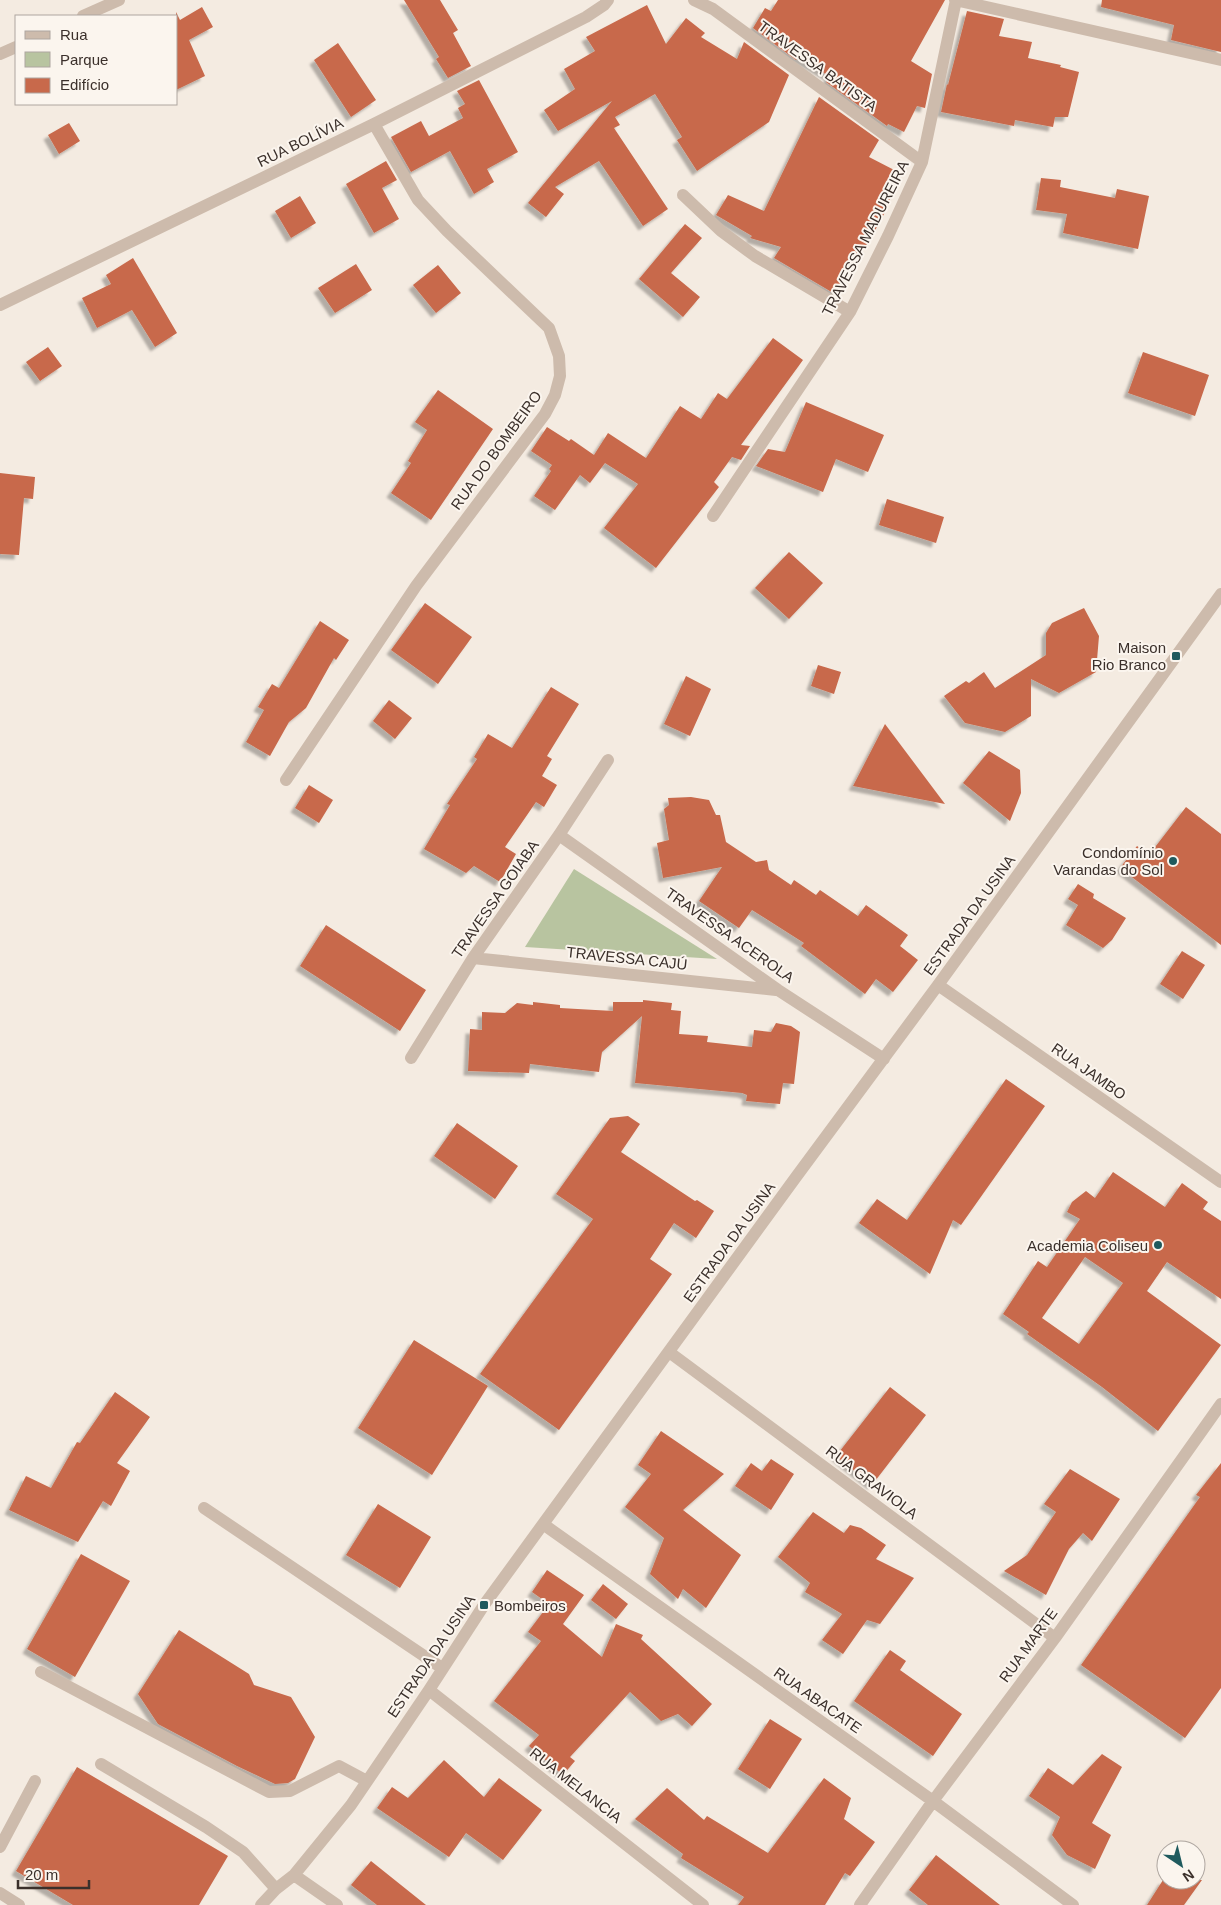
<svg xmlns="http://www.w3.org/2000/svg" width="1221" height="1905" font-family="Helvetica,sans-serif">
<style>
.green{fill:#b8c4a0}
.building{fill:#c8694b;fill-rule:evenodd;filter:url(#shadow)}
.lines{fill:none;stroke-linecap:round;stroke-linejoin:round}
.minor{stroke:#cdbbac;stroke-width:12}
.poi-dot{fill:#1f5a5e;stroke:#fbf5ee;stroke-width:2}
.labels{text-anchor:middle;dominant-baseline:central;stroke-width:4;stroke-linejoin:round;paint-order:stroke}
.street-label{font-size:15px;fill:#3b302b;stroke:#fbf5ee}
.poi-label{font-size:15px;fill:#3b302b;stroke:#fbf5ee;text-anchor:end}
</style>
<defs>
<filter id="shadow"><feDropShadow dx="-4.5" dy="4.5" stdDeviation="1" flood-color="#0004"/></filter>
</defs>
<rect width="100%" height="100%" fill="#f4ebe1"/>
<path class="green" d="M 574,869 L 717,959 L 525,947 Z"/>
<path class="building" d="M 404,0 L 440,0 L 458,30 L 453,33 L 471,66 L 448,78 L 436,59 L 439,57 Z
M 778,0 L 945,0 L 911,61 L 932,74 L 925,108 L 917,106 L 904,132 L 888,124 L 887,126 L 826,82 L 829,76 L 797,57 L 796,60 L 753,28 L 765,8 L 771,11 Z
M 1102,0 L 1221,0 L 1221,52 L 1171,40 L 1174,25 L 1101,7 Z
M 647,5 L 666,44 L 686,18 L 705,33 L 701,37 L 737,59 L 744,42 L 789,75 L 769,122 L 697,171 L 677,140 L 682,137 L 655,94 L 615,117 L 620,125 L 614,128 L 668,209 L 643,226 L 599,161 L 555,187 L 564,194 L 546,217 L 528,203 L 612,101 L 558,131 L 544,110 L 575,89 L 564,69 L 595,51 L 586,37 Z
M 202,7 L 213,27 L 189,40 L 205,76 L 176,90 L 176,12 L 180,20 Z
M 967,11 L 1004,19 L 999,36 L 1032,42 L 1028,58 L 1061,65 L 1060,67 L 1079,72 L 1068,117 L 1055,117 L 1053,127 L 1015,120 L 1014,126 L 941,112 L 947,84 L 948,85 Z
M 338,43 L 376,100 L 351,117 L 314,60 Z
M 479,80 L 518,152 L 487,169 L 494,182 L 474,194 L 450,151 L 411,172 L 391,137 L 421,121 L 429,136 L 463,118 L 458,108 L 465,104 L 457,91 Z
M 819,97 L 879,140 L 869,157 L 900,173 L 884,214 L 872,236 L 835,294 L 774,258 L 781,247 L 750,238 L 752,236 L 716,215 L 728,195 L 764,211 Z
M 69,123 L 80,141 L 59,154 L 48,135 Z
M 386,161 L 397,180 L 382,188 L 399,219 L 374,233 L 346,184 Z
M 1041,178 L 1061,180 L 1060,187 L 1115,198 L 1117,189 L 1149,196 L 1138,249 L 1063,233 L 1067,214 L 1036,210 Z
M 300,196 L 316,223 L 291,238 L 275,211 Z
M 685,224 L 702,238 L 671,273 L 700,297 L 683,317 L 639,279 Z
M 133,258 L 177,333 L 155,347 L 132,310 L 97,328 L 82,298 L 111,284 L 106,275 Z
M 356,264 L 372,290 L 335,313 L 318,288 Z
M 438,265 L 461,293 L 436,313 L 413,285 Z
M 773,338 L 803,360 L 741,445 L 750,446 L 741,460 L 732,457 L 714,482 L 719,487 L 656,568 L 604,528 L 638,484 L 605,463 L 590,483 L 580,475 L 555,510 L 534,496 L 551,471 L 549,469 L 552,465 L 531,451 L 547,427 L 569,441 L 571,439 L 594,455 L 608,433 L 646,458 L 680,406 L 701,419 L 718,393 L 727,399 Z
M 48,347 L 62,366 L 40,381 L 26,362 Z
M 1143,352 L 1209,375 L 1195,416 L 1128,393 Z
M 438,390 L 493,429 L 431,520 L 391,493 L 411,463 L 408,461 L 427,430 L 415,422 Z
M 806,402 L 884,435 L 868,472 L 836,459 L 823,492 L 756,466 L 768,449 L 785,452 Z
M 0,473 L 35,477 L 33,499 L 24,498 L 19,555 L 0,554 Z
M 887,499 L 944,517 L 936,543 L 879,525 Z
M 789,552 L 823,583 L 789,619 L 755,588 Z
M 425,603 L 472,637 L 438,684 L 391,650 Z
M 1084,608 L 1099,636 L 1096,672 L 1059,693 L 1031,679 L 1031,716 L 1005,732 L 965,723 L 944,696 L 966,681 L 969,683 L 984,672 L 995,688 L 1046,655 L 1046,633 L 1052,623 Z
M 320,621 L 349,640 L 336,660 L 334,658 L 306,708 L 289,722 L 270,756 L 246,742 L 264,710 L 258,707 L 272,684 L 279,688 Z
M 818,665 L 841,672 L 834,694 L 811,686 Z
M 686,676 L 711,689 L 690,736 L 664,724 Z
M 551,687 L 579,704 L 547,756 L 552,759 L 542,776 L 557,785 L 544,807 L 536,802 L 505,847 L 516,854 L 500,882 L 474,866 L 466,873 L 424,849 L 450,805 L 447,804 L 477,759 L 474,757 L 488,734 L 512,748 Z
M 389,700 L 412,718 L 395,739 L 373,721 Z
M 885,724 L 945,804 L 853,786 Z
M 989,751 L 1020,770 L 1021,793 L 1010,821 L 963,783 Z
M 309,785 L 333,800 L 319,823 L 295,808 Z
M 691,797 L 709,800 L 716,815 L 720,815 L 726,842 L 756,862 L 767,860 L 769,870 L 791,885 L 794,880 L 816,895 L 820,890 L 858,916 L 866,905 L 908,935 L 900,946 L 918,960 L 893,992 L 876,979 L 865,994 L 801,946 L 804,943 L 752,910 L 739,928 L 699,901 L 722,867 L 663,878 L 657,843 L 669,840 L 664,809 L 669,805 L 668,798 Z
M 1186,807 L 1221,834 L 1221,945 L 1120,868 L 1137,846 L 1149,855 Z
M 1078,884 L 1094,894 L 1093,898 L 1126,918 L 1112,940 L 1103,948 L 1066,925 L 1078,905 L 1068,899 Z
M 326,925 L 426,990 L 400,1031 L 300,966 Z
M 1182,951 L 1205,965 L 1183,999 L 1160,984 Z
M 643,1000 L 672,1003 L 671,1010 L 681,1011 L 679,1034 L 708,1036 L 707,1042 L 752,1047 L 754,1030 L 771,1032 L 776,1023 L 791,1026 L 800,1032 L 794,1084 L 783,1083 L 780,1104 L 746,1101 L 747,1095 L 742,1093 L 635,1083 L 642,1016 L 602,1052 L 599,1072 L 530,1064 L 529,1073 L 468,1071 L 470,1029 L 482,1030 L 482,1012 L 505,1013 L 517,1003 L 533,1005 L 533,1002 L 560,1005 L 560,1008 L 613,1011 L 613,1002 L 643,1002 Z
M 1006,1079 L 1045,1106 L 961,1225 L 953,1220 L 930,1274 L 859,1223 L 877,1199 L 907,1220 Z
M 628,1116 L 640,1124 L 621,1152 L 695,1201 L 697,1200 L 714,1211 L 696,1238 L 674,1223 L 650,1259 L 672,1274 L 559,1430 L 480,1374 L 593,1219 L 556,1194 L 610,1118 Z
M 457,1123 L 518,1166 L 495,1199 L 434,1156 Z
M 1113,1172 L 1165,1207 L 1182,1183 L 1208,1202 L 1203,1209 L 1221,1221 L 1221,1299 L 1167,1262 L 1147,1291 L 1221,1345 L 1158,1431 L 1102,1387 L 1027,1334 L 1029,1332 L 1003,1314 L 1038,1261 L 1047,1267 L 1080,1219 L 1067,1212 L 1072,1202 L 1086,1191 L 1095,1198 ZM 1085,1257 L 1123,1283 L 1079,1344 L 1042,1318 Z
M 414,1340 L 488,1386 L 432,1475 L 358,1428 Z
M 890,1387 L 926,1415 L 872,1485 L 836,1456 Z
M 115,1392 L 150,1417 L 117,1463 L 130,1471 L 111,1506 L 103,1501 L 78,1542 L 9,1510 L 26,1476 L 51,1488 L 77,1442 L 80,1443 Z
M 661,1431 L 724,1474 L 683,1510 L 741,1555 L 706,1608 L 683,1589 L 678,1599 L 650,1574 L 664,1538 L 625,1507 L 651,1474 L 638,1465 Z
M 771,1459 L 794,1474 L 771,1510 L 735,1486 L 751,1463 L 762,1471 Z
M 1221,1463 L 1221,1688 L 1185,1738 L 1081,1665 L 1200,1497 L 1196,1495 Z
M 1070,1469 L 1120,1499 L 1092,1541 L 1083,1533 L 1069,1549 L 1046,1595 L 1004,1571 L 1027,1555 L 1056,1512 L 1044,1504 Z
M 378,1504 L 431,1537 L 400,1588 L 346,1555 Z
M 813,1512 L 844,1533 L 850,1525 L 861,1528 L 886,1545 L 876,1559 L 914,1578 L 880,1624 L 867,1620 L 843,1654 L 822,1640 L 842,1614 L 805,1592 L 810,1583 L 778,1557 Z
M 81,1554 L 130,1581 L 75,1677 L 27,1649 Z
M 547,1570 L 584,1595 L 563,1624 L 602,1657 L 616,1624 L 643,1635 L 641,1639 L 712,1704 L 692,1726 L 678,1714 L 661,1721 L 630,1692 L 570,1757 L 575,1761 L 563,1775 L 529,1746 L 539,1735 L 494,1701 L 541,1641 L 528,1632 L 549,1604 L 532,1592 Z
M 603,1584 L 628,1604 L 616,1619 L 591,1600 Z
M 179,1630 L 249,1674 L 254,1685 L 291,1697 L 315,1737 L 295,1779 L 288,1783 L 275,1784 L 237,1766 L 158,1724 L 138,1694 Z
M 890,1650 L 906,1661 L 900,1670 L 962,1714 L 933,1756 L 854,1701 Z
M 770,1719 L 802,1739 L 770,1789 L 738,1769 Z
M 1102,1754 L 1122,1767 L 1092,1823 L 1111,1835 L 1095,1869 L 1067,1855 L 1052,1835 L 1060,1817 L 1029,1796 L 1048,1768 L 1073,1785 Z
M 444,1760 L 484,1797 L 499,1778 L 542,1810 L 503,1860 L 466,1833 L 449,1857 L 377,1808 L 392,1787 L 408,1798 Z
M 77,1767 L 228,1856 L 199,1905 L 73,1905 L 16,1871 Z
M 824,1778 L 851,1798 L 844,1819 L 875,1842 L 850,1876 L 845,1873 L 825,1905 L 738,1905 L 744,1897 L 681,1858 L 683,1854 L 635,1819 L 667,1788 L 704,1820 L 707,1816 L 768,1853 Z
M 936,1855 L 1000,1905 L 928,1905 L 909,1890 Z
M 371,1861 L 426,1905 L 377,1905 L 351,1885 Z
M 1163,1880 L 1202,1880 L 1184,1905 L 1147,1905 Z"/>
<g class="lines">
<path class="minor" d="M 694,0 L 713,9 L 922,162
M 955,0 L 1221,60
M 83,16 L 119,0
M 0,54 L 16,47
M 683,195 L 721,231 L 755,256 L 850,312
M 0,305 L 374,124 L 586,17 L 604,5 L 608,0
M 713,516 L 850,312 L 888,236 L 922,162 L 956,0
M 286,780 L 416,586 L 545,414 L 555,395 L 560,376 L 559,356 L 549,328 L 447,231 L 418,200 L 374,124
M 559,835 L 778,990 L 884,1059
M 473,958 L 776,990
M 938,985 L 1221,1182
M 411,1058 L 473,958 L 559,835 L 608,760
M 669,1352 L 1055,1638
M 204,1508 L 442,1668
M 543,1524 L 933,1801 L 1073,1905
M 41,1672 L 269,1792 L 290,1791 L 339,1766 L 367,1781
M 429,1690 L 703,1905
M 101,1764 L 206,1827 L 243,1852 L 276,1889
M 0,1847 L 35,1781
M 294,1875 L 337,1905
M 0,1893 L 19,1905
M 261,1905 L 276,1889 L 294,1875 L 351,1805 L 429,1690 L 484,1605 L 796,1177 L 938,985 L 1221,594
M 860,1905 L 933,1801 L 1055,1638 L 1221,1404"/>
</g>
<g class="poi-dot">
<rect x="1171" y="651" width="10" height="10" rx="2.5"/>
<circle cx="1173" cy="861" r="5"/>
<circle cx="1158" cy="1245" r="5"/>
<rect x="479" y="1600" width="10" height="10" rx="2.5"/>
</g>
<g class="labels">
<g class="street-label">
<text transform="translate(818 66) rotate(36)">TRAVESSA BATISTA</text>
<text transform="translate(300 142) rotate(-26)">RUA BOLÍVIA</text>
<text transform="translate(865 238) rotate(-63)">TRAVESSA MADUREIRA</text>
<text transform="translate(496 450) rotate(-54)">RUA DO BOMBEIRO</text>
<text transform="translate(495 899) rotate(-55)">TRAVESSA GOIABA</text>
<text transform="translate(969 915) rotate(-54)">ESTRADA DA USINA</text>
<text transform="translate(730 935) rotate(35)">TRAVESSA ACEROLA</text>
<text transform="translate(627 958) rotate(6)">TRAVESSA CAJÚ</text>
<text transform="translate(1089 1071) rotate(35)">RUA JAMBO</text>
<text transform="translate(729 1242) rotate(-54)">ESTRADA DA USINA</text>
<text transform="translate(872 1482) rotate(37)">RUA GRAVIOLA</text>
<text transform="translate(1028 1645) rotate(-54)">RUA MARTE</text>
<text transform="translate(431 1656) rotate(-56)">ESTRADA DA USINA</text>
<text transform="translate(818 1700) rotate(35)">RUA ABACATE</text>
<text transform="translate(576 1785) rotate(38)">RUA MELANCIA</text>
</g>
<g class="poi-label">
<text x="1166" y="647">Maison<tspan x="1166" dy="17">Rio Branco</tspan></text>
<text x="1163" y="852">Condomínio<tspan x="1163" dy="17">Varandas do Sol</tspan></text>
<text x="1148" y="1245">Academia Coliseu</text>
<text x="494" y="1605" text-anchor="start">Bombeiros</text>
</g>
</g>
<rect x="15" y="15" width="162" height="90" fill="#fbf5ee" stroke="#aea6a0"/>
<rect x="25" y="31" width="25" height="8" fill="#cdbbac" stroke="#aea6a0"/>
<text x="60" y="40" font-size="15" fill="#3b302b">Rua</text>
<rect x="25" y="52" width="25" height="15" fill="#b8c4a0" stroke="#aea6a0"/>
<text x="60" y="65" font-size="15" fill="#3b302b">Parque</text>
<rect x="25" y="78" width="25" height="15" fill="#c8694b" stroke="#aea6a0"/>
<text x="60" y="90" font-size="15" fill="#3b302b">Edifício</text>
<g transform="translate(1181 1865) rotate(145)"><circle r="24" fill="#fbf5ee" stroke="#aea6a0"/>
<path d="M0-4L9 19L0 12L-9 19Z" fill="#1f5a5e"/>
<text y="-8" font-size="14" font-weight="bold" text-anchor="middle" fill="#3b302b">N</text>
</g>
<path d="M18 1880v8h71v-8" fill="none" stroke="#3b302b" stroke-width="2.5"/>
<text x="25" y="1880" font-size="15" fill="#3b302b" stroke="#fbf5ee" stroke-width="4" paint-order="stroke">20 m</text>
</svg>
